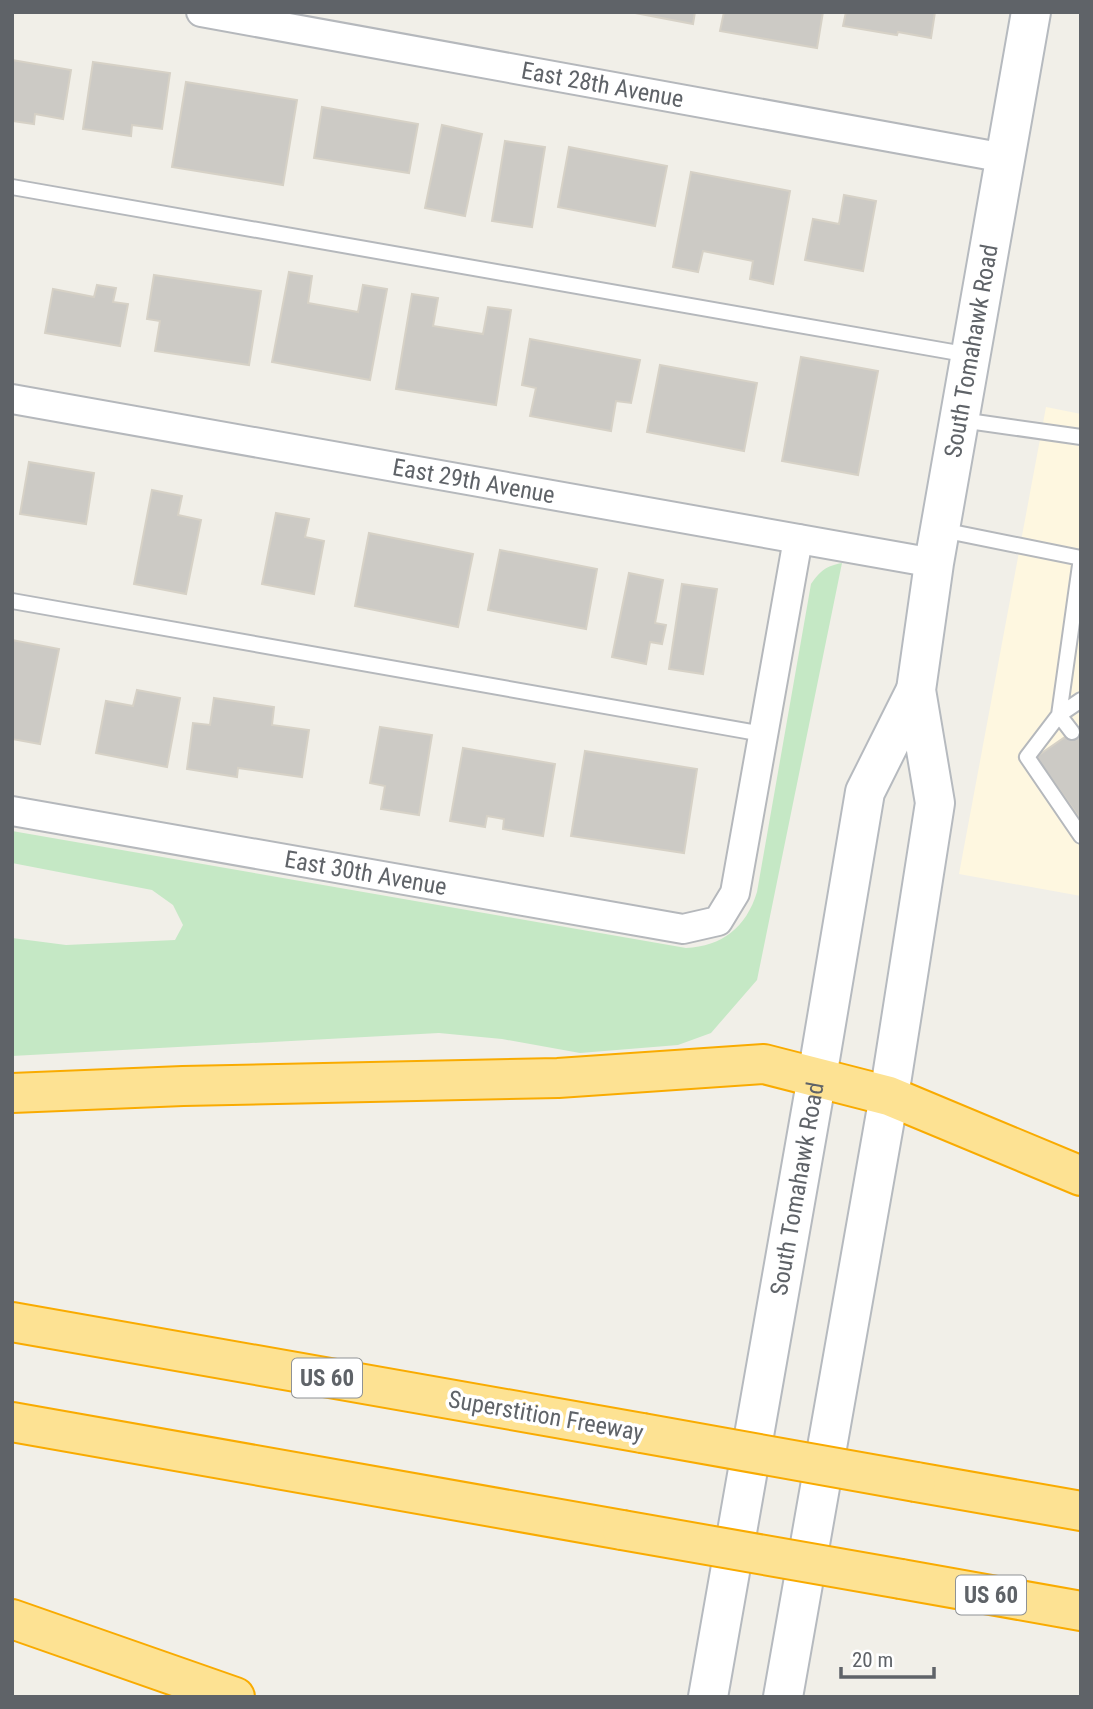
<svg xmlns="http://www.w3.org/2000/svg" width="1093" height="1709" font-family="'Roboto Condensed',sans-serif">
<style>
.commercial{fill:#fef7e0}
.green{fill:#c5e8c5}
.building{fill:#cccac5;stroke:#d6d1c6;stroke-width:2}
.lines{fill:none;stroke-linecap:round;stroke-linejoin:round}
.service-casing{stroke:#b5b8bc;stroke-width:18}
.minor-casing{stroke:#b5b8bc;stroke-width:32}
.secondary-casing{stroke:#b6babf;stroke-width:42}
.motorway-casing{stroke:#f9ab00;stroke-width:42}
.service{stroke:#fff;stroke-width:14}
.minor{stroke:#fff;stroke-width:28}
.secondary{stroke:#fff;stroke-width:38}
.motorway{stroke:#fde293;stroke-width:38}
.motorway-bridge-casing{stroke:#f9ab00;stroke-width:42;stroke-linecap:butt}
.motorway-bridge{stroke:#fde293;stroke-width:38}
.labels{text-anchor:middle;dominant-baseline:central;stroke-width:7;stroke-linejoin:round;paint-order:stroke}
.shield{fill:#fff;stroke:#8f9295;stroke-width:2}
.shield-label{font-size:23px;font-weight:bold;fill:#5f6368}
.street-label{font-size:24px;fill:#5f6368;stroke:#fff}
</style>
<rect width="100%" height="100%" fill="#f1efe8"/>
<path class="commercial" d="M 1046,407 L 1081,414 L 1081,896 L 959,874 Z"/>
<path class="green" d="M 842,563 L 757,980 L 711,1033 L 678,1045 L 580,1053 L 502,1039 L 439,1033 L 12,1056 L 12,938 L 66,945 L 175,940 L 183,925 L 173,905 L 152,890 L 12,863 L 12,831 L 686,948 C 722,946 746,928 757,892 L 811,584 C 820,571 826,566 842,563 Z"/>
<path class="building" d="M 630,12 L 695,12 L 693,24 Z
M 724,12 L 823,12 L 817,48 L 720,31 Z
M 846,12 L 935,12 L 931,38 L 898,32 L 897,35 L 843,26 Z
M 12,60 L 71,70 L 63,119 L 35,114 L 34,124 L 12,121 Z
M 93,62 L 170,73 L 162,129 L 132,125 L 131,136 L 83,129 Z
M 186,82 L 297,100 L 283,185 L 172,167 Z
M 322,107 L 418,124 L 409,173 L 314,158 Z
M 442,125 L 482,134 L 465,216 L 425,208 Z
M 505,141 L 545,147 L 532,227 L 492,221 Z
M 569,147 L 667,166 L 655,226 L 558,207 Z
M 691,172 L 790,191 L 773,284 L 750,279 L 753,261 L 703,251 L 698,272 L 673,267 Z
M 844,195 L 876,201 L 863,271 L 805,260 L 813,219 L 839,224 Z
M 289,272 L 312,276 L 308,303 L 358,312 L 363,285 L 387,289 L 370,380 L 272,362 Z
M 154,275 L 261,291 L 249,365 L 155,351 L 160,321 L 147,319 Z
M 97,285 L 116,288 L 113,302 L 128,304 L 120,346 L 45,333 L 53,289 L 94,297 Z
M 412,294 L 438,298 L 433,326 L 483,334 L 488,307 L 511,310 L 496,405 L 396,389 Z
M 530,339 L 640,360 L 631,403 L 616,401 L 611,431 L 530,416 L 536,388 L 522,385 Z
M 801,357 L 878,371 L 858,475 L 782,461 Z
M 660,365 L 757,383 L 744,451 L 647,432 Z
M 29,462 L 94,473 L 86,524 L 20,514 Z
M 152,490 L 182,496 L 178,515 L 201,520 L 186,594 L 134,584 Z
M 276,513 L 309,519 L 305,537 L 324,541 L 314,594 L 262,584 Z
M 369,533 L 473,554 L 458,627 L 355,606 Z
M 500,550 L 597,569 L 586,629 L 488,610 Z
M 629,573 L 663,580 L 655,623 L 666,625 L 662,644 L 650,642 L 646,664 L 612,657 Z
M 682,584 L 717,589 L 703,674 L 669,669 Z
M 12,640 L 59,649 L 40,744 L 12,739 Z
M 137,690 L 180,698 L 167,767 L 96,753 L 106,701 L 133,706 Z
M 214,698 L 274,707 L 272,725 L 309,730 L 302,777 L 238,768 L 237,777 L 187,769 L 193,723 L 210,725 Z
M 1081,726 L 1081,820 L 1036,757 Z
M 380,727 L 432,735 L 419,815 L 381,809 L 385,786 L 370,783 Z
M 463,748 L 555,764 L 543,836 L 503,829 L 504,819 L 487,816 L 485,827 L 450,821 Z
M 585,751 L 697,769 L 684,853 L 571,836 Z"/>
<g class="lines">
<g class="service-casing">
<path id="service" d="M 12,187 L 970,355
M 961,420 L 1081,437
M 942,530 L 1081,558
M 1081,558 L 1059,715 L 1027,757 L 1081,836
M 12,601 L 763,734
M 1072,732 L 1059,715 L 1081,700"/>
</g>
<g class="minor-casing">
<g id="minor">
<path id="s1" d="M 201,12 L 1005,158"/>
<path id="s2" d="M 12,399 L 934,563"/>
<path id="s3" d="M 12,811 L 683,929 L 718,921 L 735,893 L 798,539"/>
</g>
</g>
<g class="secondary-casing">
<g id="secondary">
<path id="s4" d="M 708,1697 L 817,1077 L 865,792 L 916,690"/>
<path id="s5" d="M 783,1697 L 889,1096 L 935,803 L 916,690 L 934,563 L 1031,12"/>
</g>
</g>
<g class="motorway-casing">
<path id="motorway" d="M 12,1093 L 183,1086 L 558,1078 L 764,1064 L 889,1096 L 1081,1176
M 12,1322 L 642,1433
M 12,1422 L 622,1530
M 916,1482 L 1081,1511
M 901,1579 L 1081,1611
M 12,1619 L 235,1697"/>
</g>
<use href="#service" class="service"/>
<use href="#minor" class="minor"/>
<use href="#secondary" class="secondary"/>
<use href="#motorway" class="motorway"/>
<g class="motorway-bridge-casing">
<path id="motorway-bridge" d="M 642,1433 L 916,1482
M 622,1530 L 901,1579"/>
</g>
<use href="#motorway-bridge" class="motorway-bridge"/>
</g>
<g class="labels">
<g class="shield">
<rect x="292" y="1358.5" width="70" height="39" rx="5"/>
<rect x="956" y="1575.5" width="70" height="39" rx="5"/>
</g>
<g class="shield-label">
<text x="327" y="1378">US 60</text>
<text x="991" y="1595">US 60</text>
</g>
<g class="street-label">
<text stroke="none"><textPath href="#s1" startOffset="408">East 28th Avenue</textPath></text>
<text stroke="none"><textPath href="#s5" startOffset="1365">South Tomahawk Road</textPath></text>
<text stroke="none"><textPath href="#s2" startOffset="469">East 29th Avenue</textPath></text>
<text stroke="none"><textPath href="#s3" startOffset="359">East 30th Avenue</textPath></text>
<text stroke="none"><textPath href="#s4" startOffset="516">South Tomahawk Road</textPath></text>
<text transform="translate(546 1416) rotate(10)">Superstition Freeway</text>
</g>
</g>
<rect width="1093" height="1709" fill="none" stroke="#5f6368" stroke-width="28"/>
<path d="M841 1667v10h93v-10" fill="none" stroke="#5f6368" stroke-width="3.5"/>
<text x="852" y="1667" font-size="21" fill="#5f6368" stroke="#ffffff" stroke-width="5" paint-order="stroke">20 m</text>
</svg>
